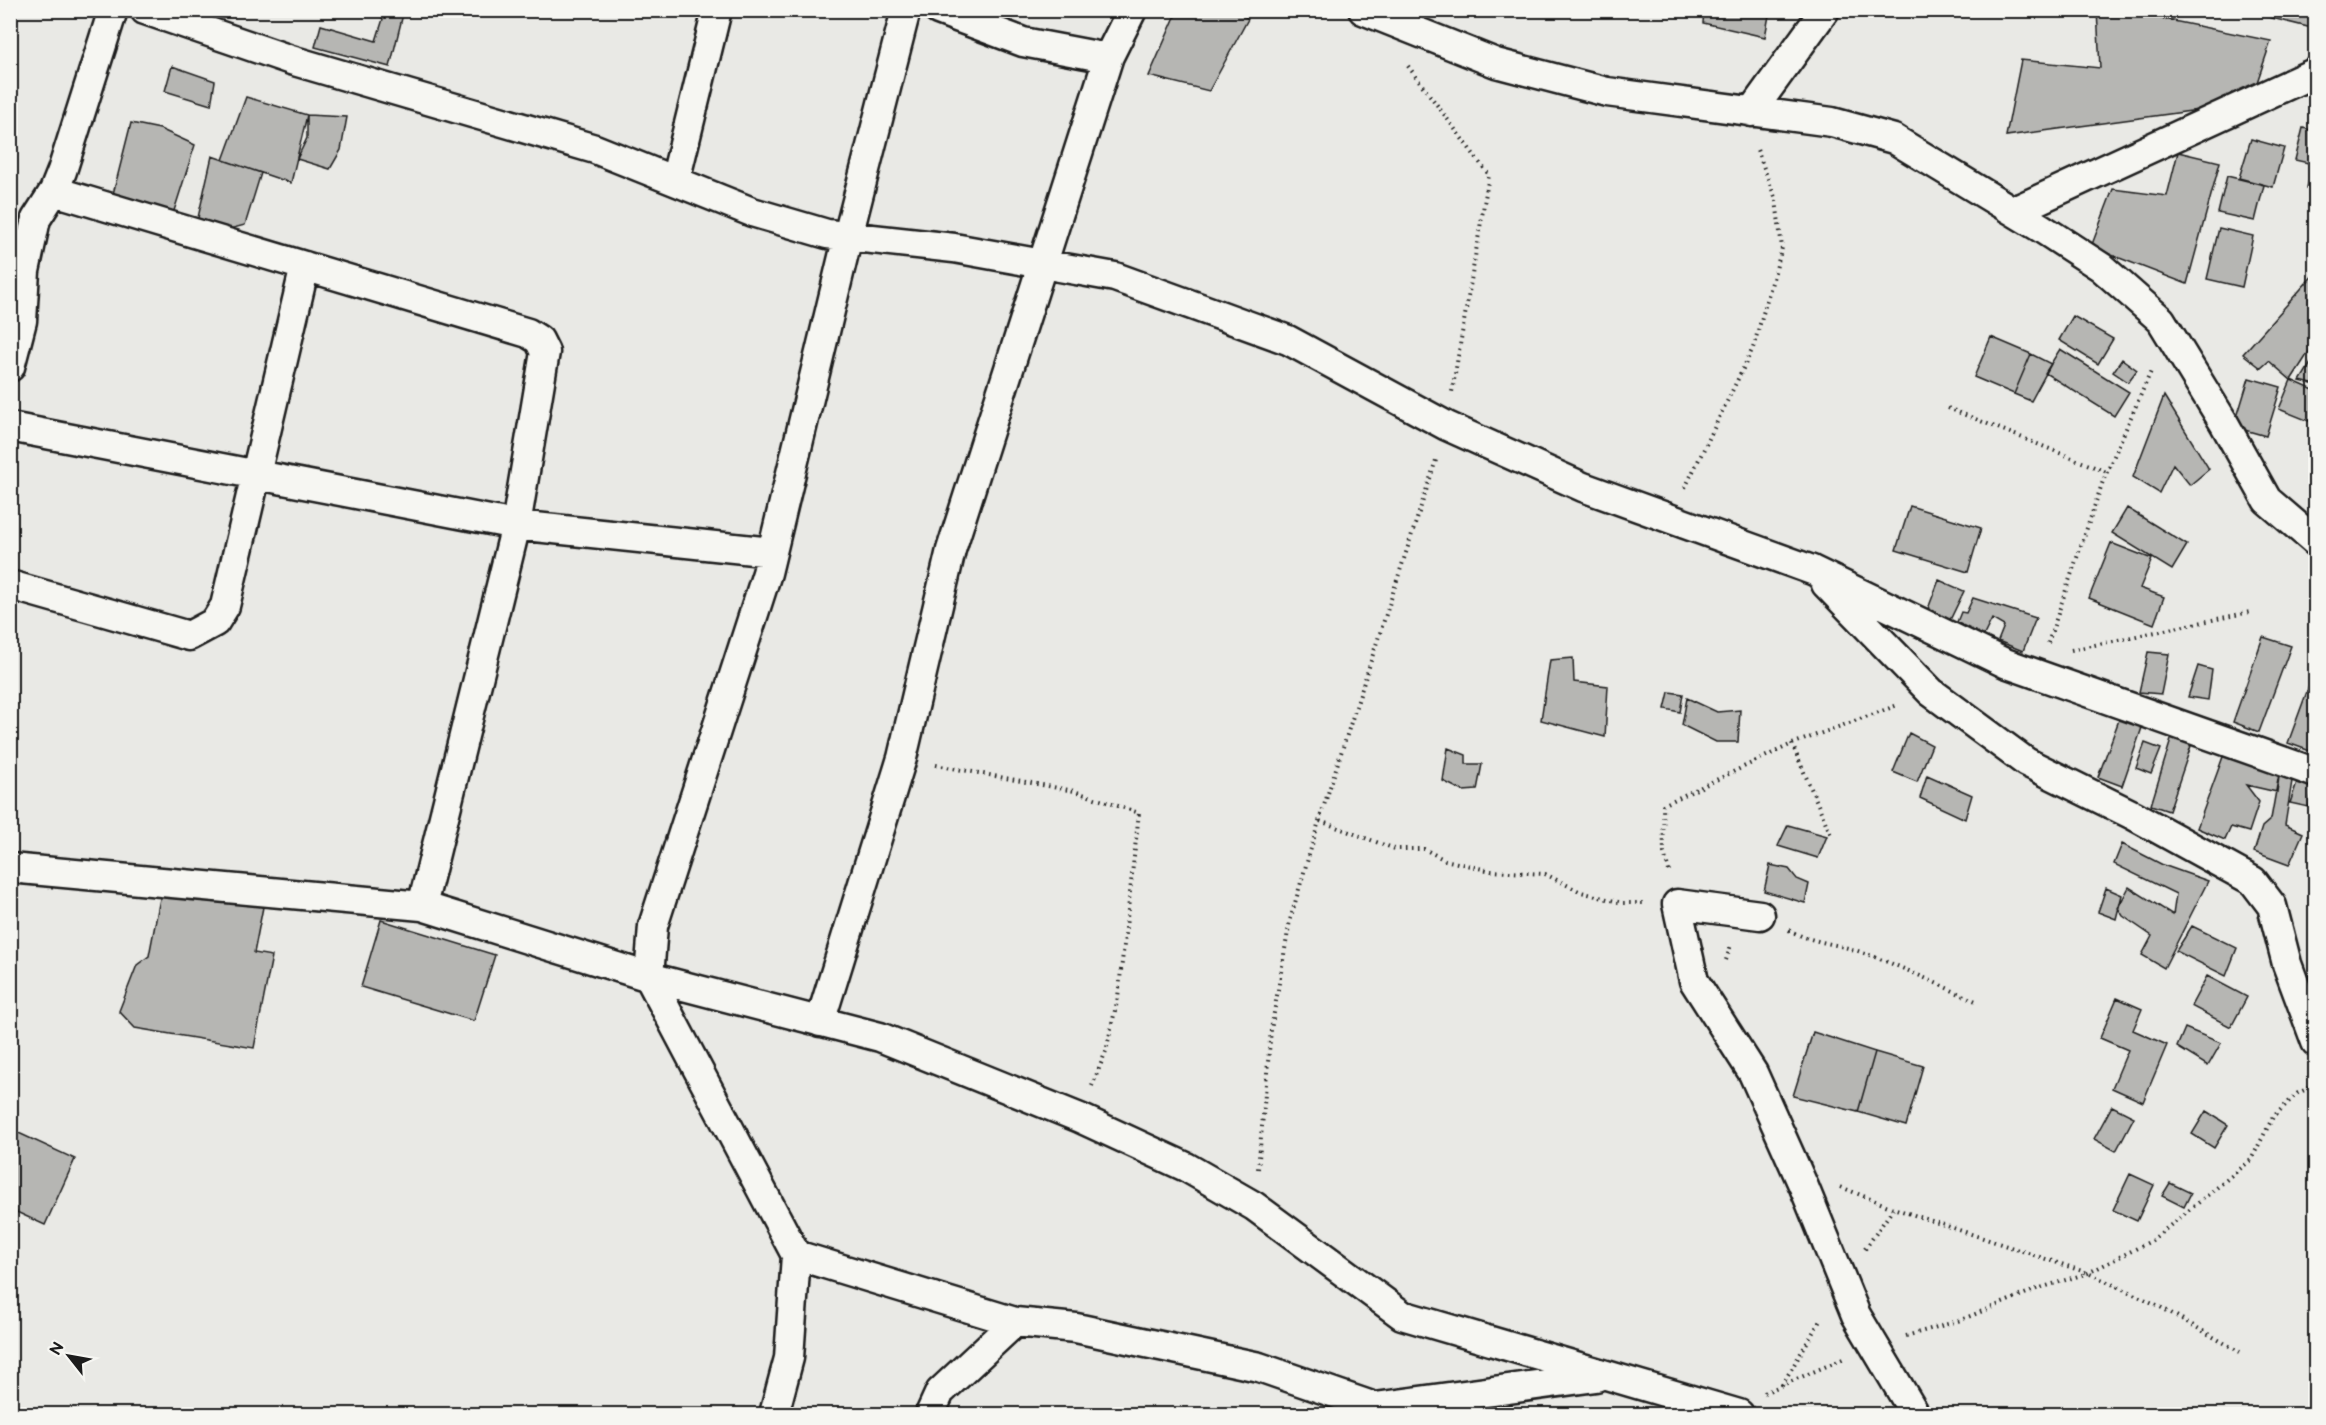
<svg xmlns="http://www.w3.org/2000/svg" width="2326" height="1425" font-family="'Balsamiq Sans',sans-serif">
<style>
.building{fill:#b6b6b3;stroke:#1c1c1c;stroke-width:1.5}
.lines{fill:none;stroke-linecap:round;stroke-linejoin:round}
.street-casing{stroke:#1c1c1c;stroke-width:33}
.path{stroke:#1c1c1c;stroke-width:4;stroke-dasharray:1.5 4.5;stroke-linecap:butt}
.street{stroke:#f6f6f2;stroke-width:28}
</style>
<rect width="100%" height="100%" fill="#e9e9e5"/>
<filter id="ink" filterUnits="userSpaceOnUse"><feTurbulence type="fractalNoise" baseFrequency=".0167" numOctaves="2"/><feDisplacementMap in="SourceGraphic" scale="12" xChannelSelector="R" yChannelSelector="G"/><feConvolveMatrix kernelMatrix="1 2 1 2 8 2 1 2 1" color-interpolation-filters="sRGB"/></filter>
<g filter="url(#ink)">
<path class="building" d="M 375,10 L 404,10 L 390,67 L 315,47 L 321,25 L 376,41 L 383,19 Z
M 1178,10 L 1235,10 L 1248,19 L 1209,91 L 1149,76 Z
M 1704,10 L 1770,10 L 1765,37 L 1703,23 Z
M 2097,10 L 2120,10 L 2271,41 L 2250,103 L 2006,136 L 2021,60 L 2100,68 Z
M 2239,10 L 2316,10 L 2316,29 Z
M 172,66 L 215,81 L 211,105 L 165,91 Z
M 246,97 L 307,115 L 291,183 L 223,160 Z
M 307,115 L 347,117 L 341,150 L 330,169 L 297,159 L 307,138 Z
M 131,123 L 160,129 L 195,145 L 173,214 L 113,194 Z
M 2303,128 L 2316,131 L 2316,190 L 2307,188 L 2313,164 L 2295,160 Z
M 2251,139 L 2284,148 L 2273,187 L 2239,178 Z
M 2178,152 L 2220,162 L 2187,284 L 2091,247 L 2113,189 L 2167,196 Z
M 212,156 L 261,173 L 245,225 L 226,230 L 197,222 Z
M 2227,176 L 2264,185 L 2255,221 L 2218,213 Z
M 2219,228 L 2253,236 L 2242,287 L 2207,279 Z
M 2316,272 L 2316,341 L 2291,380 L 2269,361 L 2261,368 L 2243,354 Z
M 2073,316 L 2113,339 L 2098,364 L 2059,340 Z
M 1991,337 L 2031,354 L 2014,394 L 1974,377 Z
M 2060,349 L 2129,392 L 2114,416 L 2045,373 Z
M 2031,354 L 2051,364 L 2031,401 L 2014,394 Z
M 2316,355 L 2316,385 L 2300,381 Z
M 2122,359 L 2137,370 L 2128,382 L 2113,372 Z
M 2249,378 L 2281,387 L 2266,436 L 2234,427 Z
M 2291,380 L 2316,391 L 2316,424 L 2279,409 Z
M 2164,396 L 2209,469 L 2190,485 L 2173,464 L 2159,493 L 2133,477 Z
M 1910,506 L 1981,528 L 1968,572 L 1896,550 Z
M 2127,508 L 2187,545 L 2172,570 L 2112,533 Z
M 2111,543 L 2152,559 L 2140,588 L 2164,597 L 2154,624 L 2089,598 Z
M 1939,580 L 1964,591 L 1949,622 L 1926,614 Z
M 1973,598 L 2036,618 L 2023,651 L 1998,641 L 2004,626 L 1992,619 L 1983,637 L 1955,627 L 1961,612 L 1966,613 Z
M 2263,637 L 2291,646 L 2259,732 L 2233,722 Z
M 2148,652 L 2169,654 L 2161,694 L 2139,692 Z
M 1573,658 L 1574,682 L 1608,686 L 1605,737 L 1541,720 L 1550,660 Z
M 2198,666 L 2212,670 L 2208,700 L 2188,697 Z
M 2316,667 L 2316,745 L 2313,752 L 2288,743 Z
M 1669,692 L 1683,694 L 1680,712 L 1665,709 Z
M 1687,698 L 1717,712 L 1740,710 L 1738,742 L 1716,742 L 1682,725 Z
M 2123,709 L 2146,716 L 2122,786 L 2098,777 Z
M 2174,730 L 2194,737 L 2169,811 L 2151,805 Z
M 1909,733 L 1932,745 L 1917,782 L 1893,772 Z
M 2145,743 L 2161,749 L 2151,774 L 2136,768 Z
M 1448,748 L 1466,755 L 1466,764 L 1482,764 L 1477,790 L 1463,791 L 1443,781 Z
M 2224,754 L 2280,769 L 2277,792 L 2246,785 L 2259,802 L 2249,832 L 2231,827 L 2225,840 L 2197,828 Z
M 2279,774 L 2292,781 L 2285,825 L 2303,833 L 2289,865 L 2254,852 L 2262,827 L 2271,819 Z
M 1927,775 L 1972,795 L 1965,819 L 1920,798 Z
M 2299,776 L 2315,780 L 2309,807 L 2290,803 Z
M 1788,825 L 1827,836 L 1818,858 L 1778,846 Z
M 2122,844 L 2163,865 L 2208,881 L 2164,968 L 2142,955 L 2152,936 L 2123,916 L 2118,908 L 2129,887 L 2173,915 L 2176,894 L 2114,864 Z
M 1770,865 L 1789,869 L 1797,879 L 1809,884 L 1805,903 L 1764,891 Z
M 162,888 L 263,907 L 254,953 L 272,956 L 254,1048 L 135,1028 L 119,1011 L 137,965 L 149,956 Z
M 2106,888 L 2122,895 L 2116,919 L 2098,912 Z
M 381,920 L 495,955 L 474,1021 L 361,987 Z
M 2192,926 L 2237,948 L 2226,976 L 2176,951 Z
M 2207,976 L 2247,997 L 2231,1027 L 2191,1006 Z
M 2117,998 L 2142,1009 L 2133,1030 L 2167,1045 L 2143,1102 L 2112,1088 L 2128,1050 L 2100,1038 Z
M 2185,1028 L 2221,1043 L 2208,1066 L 2177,1047 Z
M 1813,1032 L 1875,1052 L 1858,1112 L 1793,1096 Z
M 1875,1052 L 1923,1066 L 1906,1126 L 1858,1112 Z
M 2112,1106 L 2134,1117 L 2116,1151 L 2094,1139 Z
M 2206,1111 L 2228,1125 L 2214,1148 L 2192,1134 Z
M 10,1129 L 75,1159 L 45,1225 L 10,1209 Z
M 2130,1174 L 2154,1185 L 2137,1221 L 2113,1210 Z
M 2170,1183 L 2191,1193 L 2184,1207 L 2162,1196 Z"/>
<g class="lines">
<g class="street-casing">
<path id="street" d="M 145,10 L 291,60 L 595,149 L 752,212 L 827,234 L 954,248 L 1115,277 L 1288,340 L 1447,426 L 1583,487 L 1812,570 L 2005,663 L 2316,773
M 906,10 L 848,236 L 767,573 L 653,926 L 649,977 L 880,1037 L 1080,1118 L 1186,1167 L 1254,1206 L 1402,1315 L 1739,1414
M 938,10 L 1023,42 L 1097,56 L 1109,56
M 1363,10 L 1496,63 L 1607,92 L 1832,122 L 1894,139 L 2041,228 L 2101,267 L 2161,320 L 2224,423 L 2267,500 L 2316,542
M 1751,112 L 1825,10
M 675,181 L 717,10
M 54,191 L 528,333 L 539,340 L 545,352 L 516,525 L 422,906
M 2014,211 L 2316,72
M 10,367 L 22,321 L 25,271 L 36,219 L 54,191 L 62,171 L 113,10
M 10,427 L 516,525 L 772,552
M 1826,584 L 1931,692 L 2026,762 L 2133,815 L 2253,881 L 2272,906 L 2287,964 L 2316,1042
M 10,585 L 189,636 L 215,622 L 225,606 L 305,266
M 10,868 L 422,906 L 649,977 L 796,1255 L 789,1358 L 774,1414
M 1760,915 L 1677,904 L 1694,981 L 1753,1073 L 1804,1187 L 1856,1315 L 1915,1414
M 820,1022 L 902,758 L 951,550 L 1109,56 L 1132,10
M 796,1255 L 1015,1322
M 930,1414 L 940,1392 L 1015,1322 L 1076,1328 L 1259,1367 L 1375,1407 L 1596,1377"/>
</g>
<path class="path" d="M 1408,66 L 1489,175 L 1452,392
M 1948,408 L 2107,472
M 1685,488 L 1753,348 L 1782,248 L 1776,200 L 1756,147
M 2048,643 L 2103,481 L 2152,369
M 2071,650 L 2250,612
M 1792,744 L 1831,835
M 936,765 L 1074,791 L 1139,813 L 1118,997 L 1106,1051 L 1092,1086
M 1320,821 L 1395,849 L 1424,849 L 1445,860 L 1491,871 L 1545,874 L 1581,892 L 1622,903 L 1645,903
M 1669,871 L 1664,853 L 1663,805 L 1792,744 L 1898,705
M 1789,930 C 1810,942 1832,943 1855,950 C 1897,964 1937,984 1978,1002
M 1726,960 L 1731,945
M 1258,1169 L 1271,1030 L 1290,920 L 1319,821 L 1437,457
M 1841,1187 L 1893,1208 L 2088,1273 L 2155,1304 L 2240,1352
M 1865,1249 L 1893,1209
M 1906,1336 L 1958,1321 L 2037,1289 L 2088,1273 L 2151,1241 L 2251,1160 L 2273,1117 L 2298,1093 L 2316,1085
M 1782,1385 L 1821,1319
M 1764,1393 L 1843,1359"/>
<use href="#street" class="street"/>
</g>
</g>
<rect width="2326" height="1425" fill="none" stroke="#f6f6f2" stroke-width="36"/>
<rect x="18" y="18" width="2290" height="1389" fill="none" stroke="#1c1c1c" stroke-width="2" filter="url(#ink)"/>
<g transform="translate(69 1356) rotate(301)" stroke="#f6f6f2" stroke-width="4.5" paint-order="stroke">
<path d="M0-4.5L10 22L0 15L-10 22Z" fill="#1c1c1c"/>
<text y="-9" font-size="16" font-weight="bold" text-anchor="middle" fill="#1c1c1c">N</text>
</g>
</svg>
